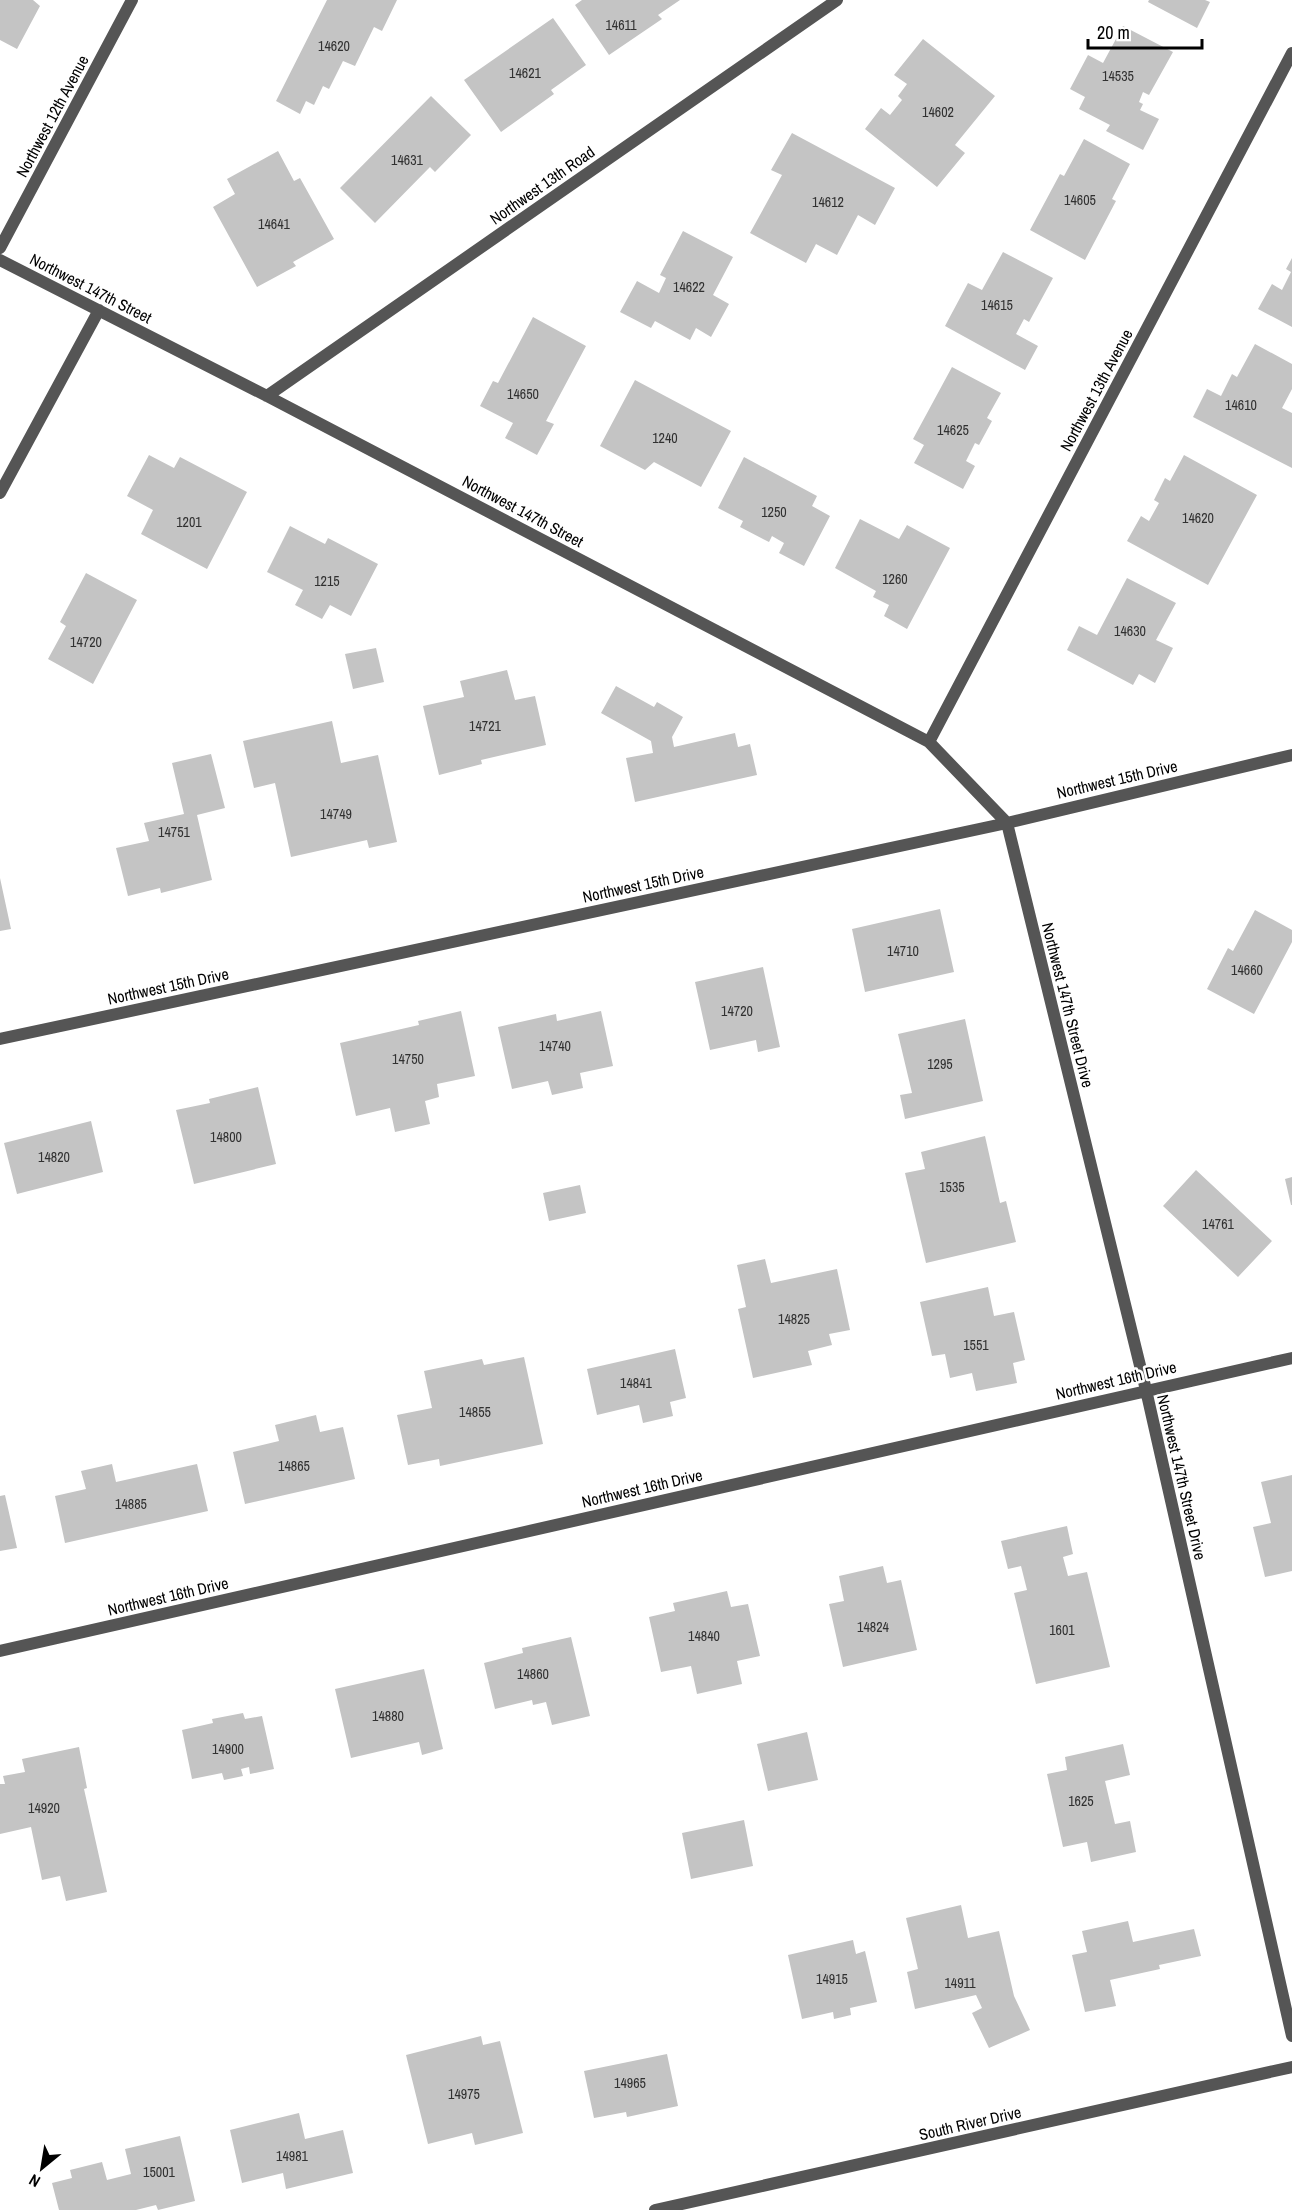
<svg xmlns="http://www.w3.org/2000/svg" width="1292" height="2210" font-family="'Archivo Narrow',sans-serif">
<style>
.building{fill:#c4c4c4}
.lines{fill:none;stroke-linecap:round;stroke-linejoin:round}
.street{stroke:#555;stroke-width:12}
.labels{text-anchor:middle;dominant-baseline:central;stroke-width:5;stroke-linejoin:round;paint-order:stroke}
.number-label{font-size:14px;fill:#313131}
.street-label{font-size:16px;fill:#000;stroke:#fff}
</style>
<rect width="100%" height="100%" fill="#fff"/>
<path class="building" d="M 0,0 L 33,0 L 40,6 L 17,49 L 0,40 Z
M 327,0 L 397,0 L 382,31 L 374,27 L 355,66 L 343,61 L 329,89 L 323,86 L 314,105 L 306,101 L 300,114 L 276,101 Z
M 582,0 L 680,0 L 658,15 L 662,19 L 609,55 L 575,5 Z
M 1149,0 L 1205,0 L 1210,2 L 1197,28 L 1148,2 Z
M 553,18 L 586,65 L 551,90 L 554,94 L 501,132 L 464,80 Z
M 1123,26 L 1173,52 L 1149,95 L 1143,92 L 1139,102 L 1143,104 L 1140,110 L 1159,119 L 1143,150 L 1106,131 L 1110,125 L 1079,109 L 1085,97 L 1070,89 L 1088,55 L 1103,63 Z
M 923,39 L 995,96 L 955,145 L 965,153 L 937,187 L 865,129 L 881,108 L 890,115 L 902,100 L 898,96 L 907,84 L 894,75 Z
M 431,96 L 471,135 L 435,172 L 430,167 L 375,223 L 340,188 Z
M 792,133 L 895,188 L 875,225 L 858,215 L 837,255 L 816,244 L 806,263 L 750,233 L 782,175 L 771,170 Z
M 1084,139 L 1130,164 L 1112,199 L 1116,201 L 1085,260 L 1030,230 L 1060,174 L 1064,176 Z
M 278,151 L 294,181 L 300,178 L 334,239 L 293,262 L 296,266 L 257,287 L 213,207 L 235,194 L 227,179 Z
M 683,231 L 733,257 L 713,295 L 729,304 L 711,337 L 696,328 L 690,340 L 655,321 L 651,328 L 620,312 L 637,281 L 659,293 L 666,278 L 660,275 Z
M 1003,252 L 1053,278 L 1029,322 L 1024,319 L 1016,334 L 1038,346 L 1025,370 L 945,326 L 968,283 L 982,290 Z
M 1292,258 L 1292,327 L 1258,309 L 1272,284 L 1282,290 L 1291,272 L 1286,269 Z
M 533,317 L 586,346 L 546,421 L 554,424 L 537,455 L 505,438 L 513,423 L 480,406 L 493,381 L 498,383 Z
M 1255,344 L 1292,364 L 1292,389 L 1282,408 L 1292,413 L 1292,468 L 1193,417 L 1207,389 L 1221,396 L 1232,374 L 1237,377 Z
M 952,367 L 1001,393 L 987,418 L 992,421 L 979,445 L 975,443 L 966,461 L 975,466 L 963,489 L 914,463 L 924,445 L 913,439 Z
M 635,380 L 731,431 L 701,487 L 654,462 L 645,470 L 600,446 Z
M 149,455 L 174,468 L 180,457 L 247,492 L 207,569 L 141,534 L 153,510 L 127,496 Z
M 1184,455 L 1257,495 L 1208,585 L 1127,541 L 1141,516 L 1149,521 L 1159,503 L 1154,500 L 1165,478 L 1170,481 Z
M 744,457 L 817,496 L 812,506 L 830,516 L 804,566 L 779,553 L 784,543 L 772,536 L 769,542 L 740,527 L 743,521 L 718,508 Z
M 860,519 L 899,539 L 907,525 L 950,548 L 907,629 L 884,616 L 889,605 L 873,597 L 876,591 L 835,568 Z
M 290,526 L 325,544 L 328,538 L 378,564 L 351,616 L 330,605 L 322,619 L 295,605 L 303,590 L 267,572 Z
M 86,573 L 137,600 L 93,684 L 48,659 L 66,626 L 60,622 Z
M 1127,578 L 1176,603 L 1156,640 L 1173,648 L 1155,683 L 1139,674 L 1133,685 L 1067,650 L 1079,626 L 1097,635 Z
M 376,648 L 384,682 L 353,689 L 345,654 Z
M 507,670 L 515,700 L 535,696 L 546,745 L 481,760 L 482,764 L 439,775 L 423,706 L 464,697 L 460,681 Z
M 616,686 L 654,707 L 657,702 L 683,717 L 672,737 L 674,747 L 735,733 L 738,747 L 750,744 L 757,775 L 635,802 L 626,758 L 653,753 L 651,741 L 601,713 Z
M 332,721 L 341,763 L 378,755 L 397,842 L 369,848 L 367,840 L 291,857 L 275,783 L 254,788 L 243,741 Z
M 211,754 L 225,808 L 197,815 L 212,880 L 161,893 L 160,888 L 128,896 L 116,848 L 149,841 L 144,823 L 184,814 L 172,763 Z
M 0,878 L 11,929 L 0,931 Z
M 940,909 L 954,972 L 865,992 L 852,929 Z
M 1255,910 L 1292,930 L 1292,942 L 1254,1014 L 1207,989 L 1228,948 L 1233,951 Z
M 763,967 L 780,1047 L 758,1052 L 756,1040 L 710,1050 L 695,982 Z
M 461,1011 L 475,1076 L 437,1084 L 439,1097 L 425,1101 L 430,1124 L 395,1132 L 390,1108 L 356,1116 L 340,1043 L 419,1025 L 418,1021 Z
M 601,1011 L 613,1066 L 580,1073 L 583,1088 L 552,1095 L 548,1081 L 512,1089 L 498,1027 L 556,1014 L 557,1021 Z
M 965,1019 L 983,1101 L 905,1119 L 900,1095 L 912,1093 L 898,1034 Z
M 258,1087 L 276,1164 L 194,1184 L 176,1110 L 210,1103 L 209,1099 Z
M 91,1121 L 103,1172 L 17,1194 L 4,1143 Z
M 985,1136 L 1000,1203 L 1006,1201 L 1016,1242 L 926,1263 L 905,1173 L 925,1169 L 921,1152 Z
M 1196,1170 L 1272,1241 L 1238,1277 L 1163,1206 Z
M 1292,1177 L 1292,1205 L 1291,1205 L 1285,1179 Z
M 580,1185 L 586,1213 L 549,1221 L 543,1193 Z
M 765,1259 L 771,1283 L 837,1269 L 850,1330 L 829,1334 L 832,1345 L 808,1351 L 812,1365 L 753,1378 L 738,1309 L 746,1307 L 737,1265 Z
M 988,1287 L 994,1316 L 1014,1312 L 1025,1360 L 1013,1363 L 1017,1383 L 976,1391 L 972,1373 L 950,1378 L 945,1354 L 932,1356 L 920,1302 Z
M 675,1349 L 686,1398 L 670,1402 L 673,1416 L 643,1423 L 639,1405 L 597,1415 L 587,1369 Z
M 524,1357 L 543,1444 L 440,1466 L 439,1459 L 408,1465 L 397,1415 L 432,1408 L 424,1371 L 482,1359 L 484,1365 Z
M 316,1415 L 320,1432 L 343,1427 L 355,1479 L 245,1504 L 233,1452 L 279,1441 L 275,1425 Z
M 112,1464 L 116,1482 L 197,1464 L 208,1511 L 65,1543 L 55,1496 L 86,1489 L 81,1471 Z
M 1292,1475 L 1292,1571 L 1265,1577 L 1253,1527 L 1271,1523 L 1261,1482 Z
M 5,1495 L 17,1548 L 0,1551 L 0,1496 Z
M 1067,1526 L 1073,1554 L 1063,1557 L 1068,1576 L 1087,1572 L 1110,1667 L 1036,1684 L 1014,1593 L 1027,1590 L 1021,1566 L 1008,1569 L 1001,1541 Z
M 883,1566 L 887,1583 L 901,1580 L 917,1650 L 843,1667 L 829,1604 L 844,1601 L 839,1576 Z
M 727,1591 L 731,1607 L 748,1604 L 760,1656 L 737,1661 L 742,1684 L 697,1694 L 691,1666 L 661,1672 L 649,1617 L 675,1611 L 673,1603 Z
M 571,1637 L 590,1716 L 552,1725 L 546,1702 L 533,1705 L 532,1700 L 495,1709 L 484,1663 L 523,1653 L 522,1648 Z
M 424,1669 L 443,1749 L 422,1755 L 419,1742 L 351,1758 L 335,1689 Z
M 243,1713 L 245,1719 L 262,1716 L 274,1769 L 250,1774 L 249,1767 L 241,1769 L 243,1776 L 224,1780 L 222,1773 L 192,1779 L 182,1730 L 213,1723 L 212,1719 Z
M 807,1732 L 818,1780 L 768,1791 L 757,1744 Z
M 1123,1744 L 1130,1775 L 1105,1781 L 1115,1824 L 1130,1821 L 1136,1852 L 1091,1862 L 1087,1842 L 1063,1847 L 1047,1774 L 1067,1770 L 1065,1757 Z
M 79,1747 L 87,1788 L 84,1789 L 107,1892 L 66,1901 L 60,1876 L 42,1880 L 31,1827 L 0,1834 L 0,1784 L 5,1784 L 3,1776 L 25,1772 L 22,1759 Z
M 744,1820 L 753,1866 L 691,1879 L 682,1833 Z
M 961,1905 L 968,1938 L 999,1931 L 1014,1996 L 1030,2030 L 989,2048 L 972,2013 L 982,2008 L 976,1995 L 915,2009 L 907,1972 L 918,1969 L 906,1918 Z
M 1128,1921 L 1133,1942 L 1194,1929 L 1201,1956 L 1159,1965 L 1160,1969 L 1110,1980 L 1116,2006 L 1085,2012 L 1072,1955 L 1087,1952 L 1082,1931 Z
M 853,1940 L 856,1954 L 865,1951 L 877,2002 L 850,2008 L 851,2015 L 834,2019 L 833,2012 L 802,2019 L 788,1955 Z
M 481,2036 L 483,2045 L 500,2041 L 523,2133 L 475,2145 L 472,2133 L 428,2144 L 406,2055 Z
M 667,2054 L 678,2106 L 627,2117 L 626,2112 L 594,2118 L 584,2071 Z
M 299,2113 L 305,2139 L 343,2130 L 353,2173 L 286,2189 L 283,2173 L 242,2183 L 230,2130 Z
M 180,2136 L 195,2201 L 158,2210 L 156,2205 L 136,2210 L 59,2210 L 52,2183 L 72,2178 L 70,2170 L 102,2162 L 107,2180 L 131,2174 L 125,2149 Z"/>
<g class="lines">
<path class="street" d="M 0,248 L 132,0
M 0,260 L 267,396 L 929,742 L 1007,823 L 1146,1390 L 1292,2036
M 267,396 L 837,0
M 0,493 L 99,310
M 929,742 L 1292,53
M 0,1039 L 1007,823 L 1292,755
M 0,1651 L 1292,1358
M 655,2210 L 1292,2067"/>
</g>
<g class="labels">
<g class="number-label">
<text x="621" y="25">14611</text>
<text x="334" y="46">14620</text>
<text x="525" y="73">14621</text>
<text x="1118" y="76">14535</text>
<text x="938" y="112">14602</text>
<text x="407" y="160">14631</text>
<text x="1080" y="200">14605</text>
<text x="828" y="202">14612</text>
<text x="274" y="224">14641</text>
<text x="689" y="287">14622</text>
<text x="997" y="305">14615</text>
<text x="523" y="394">14650</text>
<text x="1241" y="405">14610</text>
<text x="953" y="430">14625</text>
<text x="665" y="438">1240</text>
<text x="774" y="512">1250</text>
<text x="1198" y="518">14620</text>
<text x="189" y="522">1201</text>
<text x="895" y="579">1260</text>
<text x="327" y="581">1215</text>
<text x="1130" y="631">14630</text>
<text x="86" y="642">14720</text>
<text x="485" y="726">14721</text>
<text x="336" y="814">14749</text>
<text x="174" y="832">14751</text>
<text x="903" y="951">14710</text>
<text x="1247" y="970">14660</text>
<text x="737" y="1011">14720</text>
<text x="555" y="1046">14740</text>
<text x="408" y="1059">14750</text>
<text x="940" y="1064">1295</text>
<text x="226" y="1137">14800</text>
<text x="54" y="1157">14820</text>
<text x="952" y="1187">1535</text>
<text x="1218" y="1224">14761</text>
<text x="794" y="1319">14825</text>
<text x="976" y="1345">1551</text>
<text x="636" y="1383">14841</text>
<text x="475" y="1412">14855</text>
<text x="294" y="1466">14865</text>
<text x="131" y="1504">14885</text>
<text x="873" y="1627">14824</text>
<text x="1062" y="1630">1601</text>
<text x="704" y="1636">14840</text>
<text x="533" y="1674">14860</text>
<text x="388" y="1716">14880</text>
<text x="228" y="1749">14900</text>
<text x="1081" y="1801">1625</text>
<text x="44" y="1808">14920</text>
<text x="832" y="1979">14915</text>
<text x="960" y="1983">14911</text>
<text x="630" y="2083">14965</text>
<text x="464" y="2094">14975</text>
<text x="292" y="2156">14981</text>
<text x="159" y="2172">15001</text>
</g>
<g class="street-label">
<text transform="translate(52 116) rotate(-62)">Northwest 12th Avenue</text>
<text transform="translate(542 185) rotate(-35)">Northwest 13th Road</text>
<text transform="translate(91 288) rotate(27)">Northwest 147th Street</text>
<text transform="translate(1096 390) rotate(-62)">Northwest 13th Avenue</text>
<text transform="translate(523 511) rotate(28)">Northwest 147th Street</text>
<text transform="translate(1117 779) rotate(-13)">Northwest 15th Drive</text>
<text transform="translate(643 884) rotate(-12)">Northwest 15th Drive</text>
<text transform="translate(168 986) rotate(-12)">Northwest 15th Drive</text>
<text transform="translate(1068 1005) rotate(76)">Northwest 147th Street Drive</text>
<text transform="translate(1116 1380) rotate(-13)">Northwest 16th Drive</text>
<text transform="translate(1182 1477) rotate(77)">Northwest 147th Street Drive</text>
<text transform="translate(642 1488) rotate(-13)">Northwest 16th Drive</text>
<text transform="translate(168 1596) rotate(-13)">Northwest 16th Drive</text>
<text transform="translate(970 2123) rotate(-13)">South River Drive</text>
</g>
</g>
<g transform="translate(42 2168) rotate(210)" stroke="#ffffff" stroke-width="4.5" paint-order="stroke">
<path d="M0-4.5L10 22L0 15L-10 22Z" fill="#000000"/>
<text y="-9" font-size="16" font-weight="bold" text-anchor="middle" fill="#000000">N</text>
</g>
<path d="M1088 39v9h114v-9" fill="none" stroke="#000000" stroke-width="3"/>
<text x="1097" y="39" font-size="18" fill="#000000" stroke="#ffffff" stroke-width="4.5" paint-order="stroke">20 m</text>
</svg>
